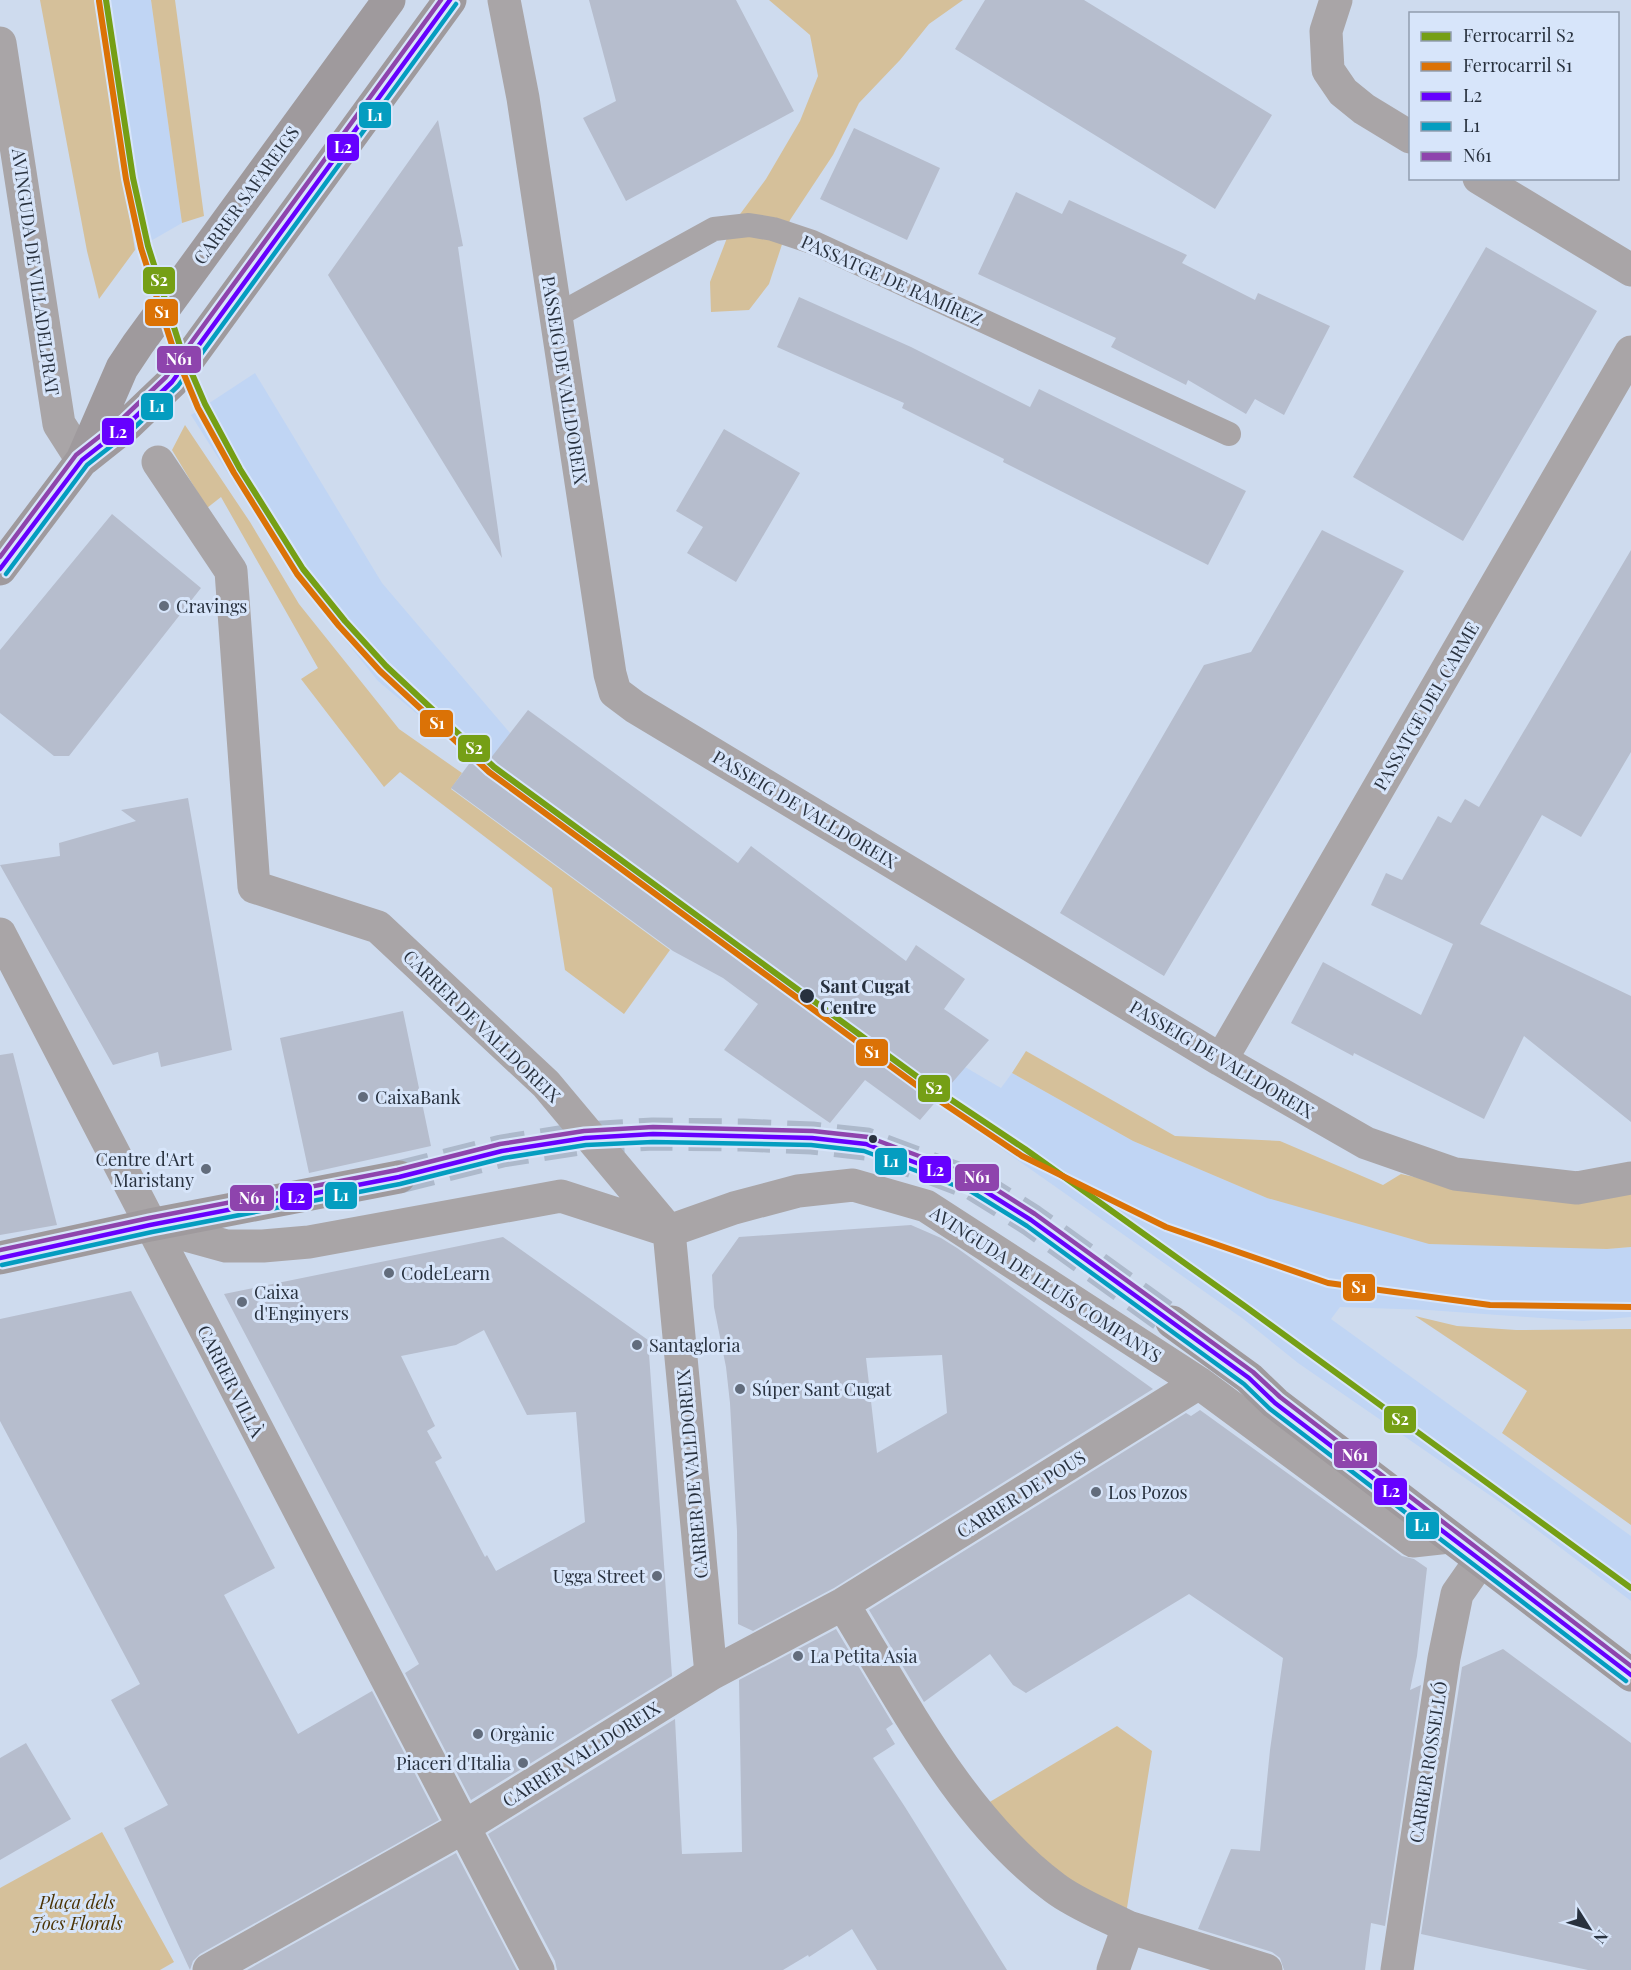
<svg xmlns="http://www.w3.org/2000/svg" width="1631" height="1970" font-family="'Playfair Display',serif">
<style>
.built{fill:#c0d5f4}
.green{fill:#d5c09a}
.building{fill:#b6bdcd;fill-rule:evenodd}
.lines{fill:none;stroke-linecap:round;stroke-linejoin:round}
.secondary-tunnel{stroke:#adb9cb;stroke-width:33;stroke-dasharray:33 16;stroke-linecap:butt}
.lane{stroke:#a9a5a7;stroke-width:24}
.street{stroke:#a9a5a7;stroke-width:33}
.secondary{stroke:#9f9a9d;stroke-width:33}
.bus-1-casing{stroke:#d7e5fa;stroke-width:9}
.bus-2-casing{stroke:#d7e5fa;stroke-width:9}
.bus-3-casing{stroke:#d7e5fa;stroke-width:9}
.bus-1{stroke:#60f;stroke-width:4.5}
.bus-2{stroke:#049dc0;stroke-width:4.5}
.bus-3{stroke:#8e44ad;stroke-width:4.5}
.rail-1-casing{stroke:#d7e5fa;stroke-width:10}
.rail-2-casing{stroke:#d7e5fa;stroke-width:10}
.rail-1{stroke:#759f15;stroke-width:6}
.rail-2{stroke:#db7206;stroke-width:6}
.poi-dot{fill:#626c7c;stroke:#d7e5fa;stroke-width:2}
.stop-dot{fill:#28313e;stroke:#d7e5fa;stroke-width:2}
.labels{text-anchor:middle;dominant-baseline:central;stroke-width:6;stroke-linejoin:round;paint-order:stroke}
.street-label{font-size:18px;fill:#28313e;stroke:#d7e5fa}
.poi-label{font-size:18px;fill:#28313e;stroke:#d7e5fa;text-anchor:start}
.stop-label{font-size:18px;font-weight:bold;fill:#28313e;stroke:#d7e5fa;text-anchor:start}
.park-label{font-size:18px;font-style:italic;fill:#4b3304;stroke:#d7e5fa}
.line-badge{stroke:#d7e5fa;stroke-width:2}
.badge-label{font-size:16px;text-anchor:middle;font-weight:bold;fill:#fff}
</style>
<rect width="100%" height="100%" fill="#cedbee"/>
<path class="built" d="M 95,0 L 151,0 L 182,223 L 135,250 Z
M 255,373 L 382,583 L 510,733 L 717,890 L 965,1067 L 1001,1088 L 1012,1073 L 1133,1141 L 1267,1198 L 1607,1249 L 1631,1247 L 1631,1317 L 1583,1321 L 1428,1310 L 1340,1307 L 1331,1319 L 1631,1536 L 1631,1601 L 1504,1505 L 1298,1363 L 1242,1318 L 935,1102 L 472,760 L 378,681 L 293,576 L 191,415 Z"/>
<path class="green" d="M 40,0 L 95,0 L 135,250 L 99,299 L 87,251 Z
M 151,0 L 175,0 L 204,216 L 182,223 Z
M 769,0 L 963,0 L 929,24 L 900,60 L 859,103 L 833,155 L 790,220 L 769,284 L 749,310 L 711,312 L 710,282 L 732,225 L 766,179 L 800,121 L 818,76 L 810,35 Z
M 185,425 L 250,522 L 299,604 L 399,729 L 462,773 L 451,789 L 670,950 L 624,1014 L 565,970 L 552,888 L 400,772 L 384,787 L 301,679 L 318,668 L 221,497 L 207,508 L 172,450 Z
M 1026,1051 L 1175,1136 L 1280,1141 L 1383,1185 L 1401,1174 L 1442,1183 L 1631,1188 L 1631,1247 L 1607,1249 L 1429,1244 L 1267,1198 L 1133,1141 L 1012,1073 Z
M 1415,1316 L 1457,1326 L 1516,1330 L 1631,1329 L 1631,1525 L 1502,1433 L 1527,1391 Z
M 1117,1726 L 1152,1751 L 1126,1914 L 1065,1880 L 1026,1843 L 988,1803 Z
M 102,1832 L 174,1962 L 160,1970 L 0,1970 L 0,1888 Z"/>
<path class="building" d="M 589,0 L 736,0 L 794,111 L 626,201 L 583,118 L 616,101 Z
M 985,0 L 1084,0 L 1272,115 L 1215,209 L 955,49 Z
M 438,120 L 463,246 L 458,247 L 502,558 L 328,275 Z
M 854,128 L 940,168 L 907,240 L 820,199 Z
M 1016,192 L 1062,214 L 1069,200 L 1187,255 L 1182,263 L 1255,300 L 1258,293 L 1330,326 L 1284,415 L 1255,399 L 1246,414 L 1188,380 L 1186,385 L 1111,347 L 1116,338 L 978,274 Z
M 1486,247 L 1597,311 L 1463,541 L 1353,477 Z
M 799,297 L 911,347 L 1030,407 L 1039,389 L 1246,491 L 1208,565 L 1003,462 L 1004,459 L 902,408 L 904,403 L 777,347 Z
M 724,429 L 800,473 L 736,582 L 687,553 L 703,527 L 676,511 Z
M 112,514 L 201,588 L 69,756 L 54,756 L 0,713 L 0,650 Z
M 1322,530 L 1404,571 L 1164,976 L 1060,913 L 1204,665 L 1251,652 Z
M 1631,550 L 1631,752 L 1581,837 L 1542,815 L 1480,924 L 1631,996 L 1631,1122 L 1524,1036 L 1484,1119 L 1354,1053 L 1353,1056 L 1291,1023 L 1323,962 L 1421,1015 L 1453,944 L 1371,905 L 1386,873 L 1402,880 L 1438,816 L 1451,823 L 1465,799 L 1479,807 Z
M 528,710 L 738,863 L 751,846 L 906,961 L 916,945 L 965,979 L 944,1009 L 989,1040 L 920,1120 L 865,1080 L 830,1123 L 724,1050 L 758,1004 L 723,978 L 673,951 L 451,788 L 472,760 L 483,768 Z
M 188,798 L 232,1050 L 161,1067 L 158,1052 L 113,1065 L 0,865 L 60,856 L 59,843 L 136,821 L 121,810 Z
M 403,1011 L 431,1146 L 309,1173 L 280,1038 Z
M 13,1053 L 57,1225 L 0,1235 L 0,1055 Z
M 911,1225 L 941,1238 L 957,1248 L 1153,1389 L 834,1588 L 753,1631 L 738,1624 L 737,1531 L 730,1403 L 726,1367 L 714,1307 L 712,1275 L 739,1237 ZM 942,1355 L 947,1413 L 877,1453 L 866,1358 Z
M 503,1237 L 648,1340 L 672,1676 L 471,1800 L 405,1673 L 419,1664 L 224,1294 ZM 484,1330 L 527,1415 L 576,1412 L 585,1522 L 496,1571 L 487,1555 L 485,1557 L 435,1462 L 442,1458 L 427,1431 L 435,1426 L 401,1356 L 456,1345 Z
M 131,1291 L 275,1568 L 224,1595 L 298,1734 L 372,1691 L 439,1820 L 200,1954 L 193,1961 L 190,1970 L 124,1828 L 168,1805 L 111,1700 L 140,1684 L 0,1421 L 0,1319 Z
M 1200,1410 L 1402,1556 L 1414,1559 L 1427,1568 L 1417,1656 L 1410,1690 L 1421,1685 L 1385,1926 L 1371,1923 L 1365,1970 L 1284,1970 L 1280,1958 L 1272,1952 L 1198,1929 L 1231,1849 L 1260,1851 L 1270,1750 L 1283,1658 L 1189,1594 L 1026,1693 L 1013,1685 L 990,1654 L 924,1702 L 869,1610 L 1186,1413 L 1191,1416 Z
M 836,1629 L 893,1724 L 886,1729 L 895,1744 L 873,1758 L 905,1807 L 1007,1970 L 877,1970 L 852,1929 L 809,1957 L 808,1955 L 783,1970 L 557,1970 L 555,1961 L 488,1834 L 675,1719 L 682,1854 L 742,1852 L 739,1680 Z
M 1503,1649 L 1631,1743 L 1631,1970 L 1588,1970 L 1421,1934 L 1462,1667 Z
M 26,1743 L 71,1819 L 0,1860 L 0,1758 Z
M 456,1853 L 517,1970 L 247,1970 Z"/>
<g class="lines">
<path class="secondary-tunnel" d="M 399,1177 L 502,1151 L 585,1138 L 653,1134 L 743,1135 L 812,1138 L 866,1144 L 975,1185 L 1031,1220 L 1172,1322"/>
<path class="lane" d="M 556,316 L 714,229 L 749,225 L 773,229 L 812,242 L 1229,434"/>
<path class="street" d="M 504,0 L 523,98 L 610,674 L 615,692 L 635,707 L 1221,1060 L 1366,1143 L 1455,1174 L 1577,1188 L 1631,1178
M 1336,0 L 1326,31 L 1328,70 L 1343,92 L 1364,109 L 1410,137
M 0,43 L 59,424 L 82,460
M 1479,178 L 1631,270
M 158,462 L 231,571 L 254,887 L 378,927 L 546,1084 L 669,1231 L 711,1674
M 0,934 L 538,1970
M 1221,1060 L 1631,352
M 150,1225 L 226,1246 L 263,1246 L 309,1242 L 561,1196 L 669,1231 L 734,1208 L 798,1191 L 853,1185 L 926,1206 L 1199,1383 L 1413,1541 L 1449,1537
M 843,1604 C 903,1702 962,1819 1055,1888 C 1076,1904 1105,1915 1128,1927 L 1113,1970
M 1128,1927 L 1266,1970
M 209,1970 L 462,1828 L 711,1674 L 843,1604 L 1199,1383
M 1397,1970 L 1444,1658 L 1457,1594 L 1480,1561"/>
<path class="secondary" d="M 84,459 L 128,424 L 172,382 L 450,0
M 0,569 L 82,460 L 122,368 L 138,344 L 389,0
M 0,1258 L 150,1225 L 399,1177
M 1172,1322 L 1249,1378 L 1275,1403 L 1631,1675"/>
<g class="bus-1-casing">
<path id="bus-1" d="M 0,569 L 82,460 L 128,424 L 172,382 L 450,0
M 0,1258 L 150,1225 L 399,1177 L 502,1151 L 585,1138 L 653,1134 L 812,1138 L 866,1144 L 975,1185 L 1031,1220 L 1249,1378 L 1275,1403 L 1631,1675"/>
</g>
<g class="bus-2-casing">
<path id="bus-2" d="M 6,574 L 87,465 L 133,429 L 178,386 L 456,4
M 2,1265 L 152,1232 L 400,1184 L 504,1158 L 586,1145 L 653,1142 L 811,1145 L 864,1151 L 972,1192 L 1027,1226 L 1244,1384 L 1270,1409 L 1626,1681"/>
</g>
<g class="bus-3-casing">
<path id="bus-3" d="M 0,557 L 76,455 L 123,418 L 166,377 L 441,0
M 0,1250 L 149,1218 L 397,1170 L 500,1144 L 584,1131 L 653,1127 L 813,1131 L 868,1137 L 978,1178 L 1035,1214 L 1253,1372 L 1280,1397 L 1631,1666"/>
</g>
<use href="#bus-1" class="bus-1"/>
<use href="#bus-2" class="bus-2"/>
<use href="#bus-3" class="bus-3"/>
<g class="rail-1-casing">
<path id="rail-1" d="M 106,0 L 133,178 L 148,246 L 180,346 L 205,404 L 240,469 L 303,569 L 345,621 L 386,666 L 494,767 L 923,1081 L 1025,1149 L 1246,1307 L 1631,1588"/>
</g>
<g class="rail-2-casing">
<path id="rail-2" d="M 99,1 L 126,179 L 141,248 L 173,348 L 198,408 L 234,473 L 297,574 L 339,626 L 380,671 L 489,772 L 919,1087 L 1022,1156 L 1166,1227 L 1328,1283 L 1490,1305 L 1631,1307"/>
</g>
<use href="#rail-1" class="rail-1"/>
<use href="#rail-2" class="rail-2"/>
</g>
<g class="poi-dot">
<circle cx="164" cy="606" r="6"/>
<circle cx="363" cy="1097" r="6"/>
<circle cx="206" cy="1169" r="6"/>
<circle cx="389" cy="1273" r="6"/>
<circle cx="242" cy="1302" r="6"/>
<circle cx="637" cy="1345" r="6"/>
<circle cx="740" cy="1389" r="6"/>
<circle cx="1096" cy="1492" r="6"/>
<circle cx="657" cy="1576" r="6"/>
<circle cx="798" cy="1656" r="6"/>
<circle cx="478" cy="1734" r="6"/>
<circle cx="523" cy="1763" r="6"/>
</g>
<g class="stop-dot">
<circle cx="807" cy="996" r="8"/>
<circle cx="873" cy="1139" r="5"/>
</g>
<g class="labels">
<g class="street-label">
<text transform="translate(246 195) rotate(-54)">CARRER SAFAREIGS</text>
<text transform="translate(36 272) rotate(82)">AVINGUDA DE VILLADELPRAT</text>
<text transform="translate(892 280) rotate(24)">PASSATGE DE RAMÍREZ</text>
<text transform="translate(565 380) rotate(81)">PASSEIG DE VALLDOREIX</text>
<text transform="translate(1426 706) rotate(-60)">PASSATGE DEL CARME</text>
<text transform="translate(805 809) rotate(31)">PASSEIG DE VALLDOREIX</text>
<text transform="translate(482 1026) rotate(44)">CARRER DE VALLDOREIX</text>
<text transform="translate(1222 1059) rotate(31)">PASSEIG DE VALLDOREIX</text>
<text transform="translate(1046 1284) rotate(33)">AVINGUDA DE LLUÍS COMPANYS</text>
<text transform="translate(231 1381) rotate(63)">CARRER VILLÀ</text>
<text transform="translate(692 1474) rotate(-95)">CARRER DE VALLDOREIX</text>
<text transform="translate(1021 1494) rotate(-32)">CARRER DE POUS</text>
<text transform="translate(581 1754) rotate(-32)">CARRER VALLDOREIX</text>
<text transform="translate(1428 1762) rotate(-81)">CARRER ROSSELLÓ</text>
</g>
<g class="poi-label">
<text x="176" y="606">Cravings</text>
<text x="375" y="1097">CaixaBank</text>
<text x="194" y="1159" text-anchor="end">Centre d'Art<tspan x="194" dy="21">Maristany</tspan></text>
<text x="401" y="1273">CodeLearn</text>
<text x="254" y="1292">Caixa<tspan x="254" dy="21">d'Enginyers</tspan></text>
<text x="649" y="1345">Santagloria</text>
<text x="752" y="1389">Súper Sant Cugat</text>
<text x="1108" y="1492">Los Pozos</text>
<text x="645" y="1576" text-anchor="end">Ugga Street</text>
<text x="810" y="1656">La Petita Asia</text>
<text x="490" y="1734">Orgànic</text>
<text x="511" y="1763" text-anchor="end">Piaceri d'Italia</text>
</g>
<g class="stop-label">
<text x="820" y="986">Sant Cugat<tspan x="820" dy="21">Centre</tspan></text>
</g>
<g class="park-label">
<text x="77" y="1902">Plaça dels<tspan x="77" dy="21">Jocs Florals</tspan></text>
</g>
</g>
<g class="line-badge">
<rect x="358" y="101" width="34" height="28" rx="6" fill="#049dc0"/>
<rect x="326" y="133" width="34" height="29" rx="6" fill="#60f"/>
<rect x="142" y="266" width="34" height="29" rx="6" fill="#759f15"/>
<rect x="144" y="298" width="35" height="29" rx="6" fill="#db7206"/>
<rect x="156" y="345" width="46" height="29" rx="6" fill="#8e44ad"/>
<rect x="140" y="392" width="34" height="29" rx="6" fill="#049dc0"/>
<rect x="101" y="417" width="34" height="29" rx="6" fill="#60f"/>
<rect x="419" y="709" width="35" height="29" rx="6" fill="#db7206"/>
<rect x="457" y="734" width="34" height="29" rx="6" fill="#759f15"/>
<rect x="855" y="1038" width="34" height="29" rx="6" fill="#db7206"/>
<rect x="917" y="1074" width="34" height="29" rx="6" fill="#759f15"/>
<rect x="874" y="1147" width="34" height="29" rx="6" fill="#049dc0"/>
<rect x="918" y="1155" width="34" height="29" rx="6" fill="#60f"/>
<rect x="954" y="1163" width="46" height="29" rx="6" fill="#8e44ad"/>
<rect x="324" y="1181" width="34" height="29" rx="6" fill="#049dc0"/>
<rect x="279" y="1182" width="34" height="29" rx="6" fill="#60f"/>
<rect x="229" y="1184" width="46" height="28" rx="6" fill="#8e44ad"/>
<rect x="1342" y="1273" width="34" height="29" rx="6" fill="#db7206"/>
<rect x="1383" y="1405" width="34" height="29" rx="6" fill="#759f15"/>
<rect x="1333" y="1440" width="45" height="29" rx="6" fill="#8e44ad"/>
<rect x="1373" y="1477" width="35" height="29" rx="6" fill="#60f"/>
<rect x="1405" y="1511" width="35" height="29" rx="6" fill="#049dc0"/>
</g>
<g class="badge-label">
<text x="375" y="121">L1</text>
<text x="343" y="153">L2</text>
<text x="159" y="286">S2</text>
<text x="162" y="318">S1</text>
<text x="179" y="365">N61</text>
<text x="157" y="412">L1</text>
<text x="118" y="438">L2</text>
<text x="437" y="729">S1</text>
<text x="474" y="754">S2</text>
<text x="872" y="1058">S1</text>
<text x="934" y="1094">S2</text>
<text x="891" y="1167">L1</text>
<text x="935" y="1176">L2</text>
<text x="977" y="1183">N61</text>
<text x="341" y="1201">L1</text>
<text x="296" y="1203">L2</text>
<text x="252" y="1204">N61</text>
<text x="1359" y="1293">S1</text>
<text x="1400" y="1425">S2</text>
<text x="1355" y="1461">N61</text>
<text x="1391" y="1497">L2</text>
<text x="1422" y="1531">L1</text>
</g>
<rect x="1409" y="12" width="210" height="168" fill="#d7e5fa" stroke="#919daf" stroke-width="1.5"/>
<rect x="1421" y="32" width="30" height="9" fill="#759f15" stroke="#919daf" stroke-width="1.5"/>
<text x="1463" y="42" font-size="18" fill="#28313e">Ferrocarril S2</text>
<rect x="1421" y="62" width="30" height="9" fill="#db7206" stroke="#919daf" stroke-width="1.5"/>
<text x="1463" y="72" font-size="18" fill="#28313e">Ferrocarril S1</text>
<rect x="1421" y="92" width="30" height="9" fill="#6600ff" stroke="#919daf" stroke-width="1.5"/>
<text x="1463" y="102" font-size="18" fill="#28313e">L2</text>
<rect x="1421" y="122" width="30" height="9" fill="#049dc0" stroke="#919daf" stroke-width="1.5"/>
<text x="1463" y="132" font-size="18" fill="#28313e">L1</text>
<rect x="1421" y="152" width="30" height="9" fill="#8e44ad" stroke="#919daf" stroke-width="1.5"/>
<text x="1463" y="162" font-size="18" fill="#28313e">N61</text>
<g transform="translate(1589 1928) rotate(127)" stroke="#d7e5fa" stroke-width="4.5" paint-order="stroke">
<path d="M0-4.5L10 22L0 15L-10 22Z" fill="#28313e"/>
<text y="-9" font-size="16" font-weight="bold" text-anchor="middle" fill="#28313e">N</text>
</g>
</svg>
